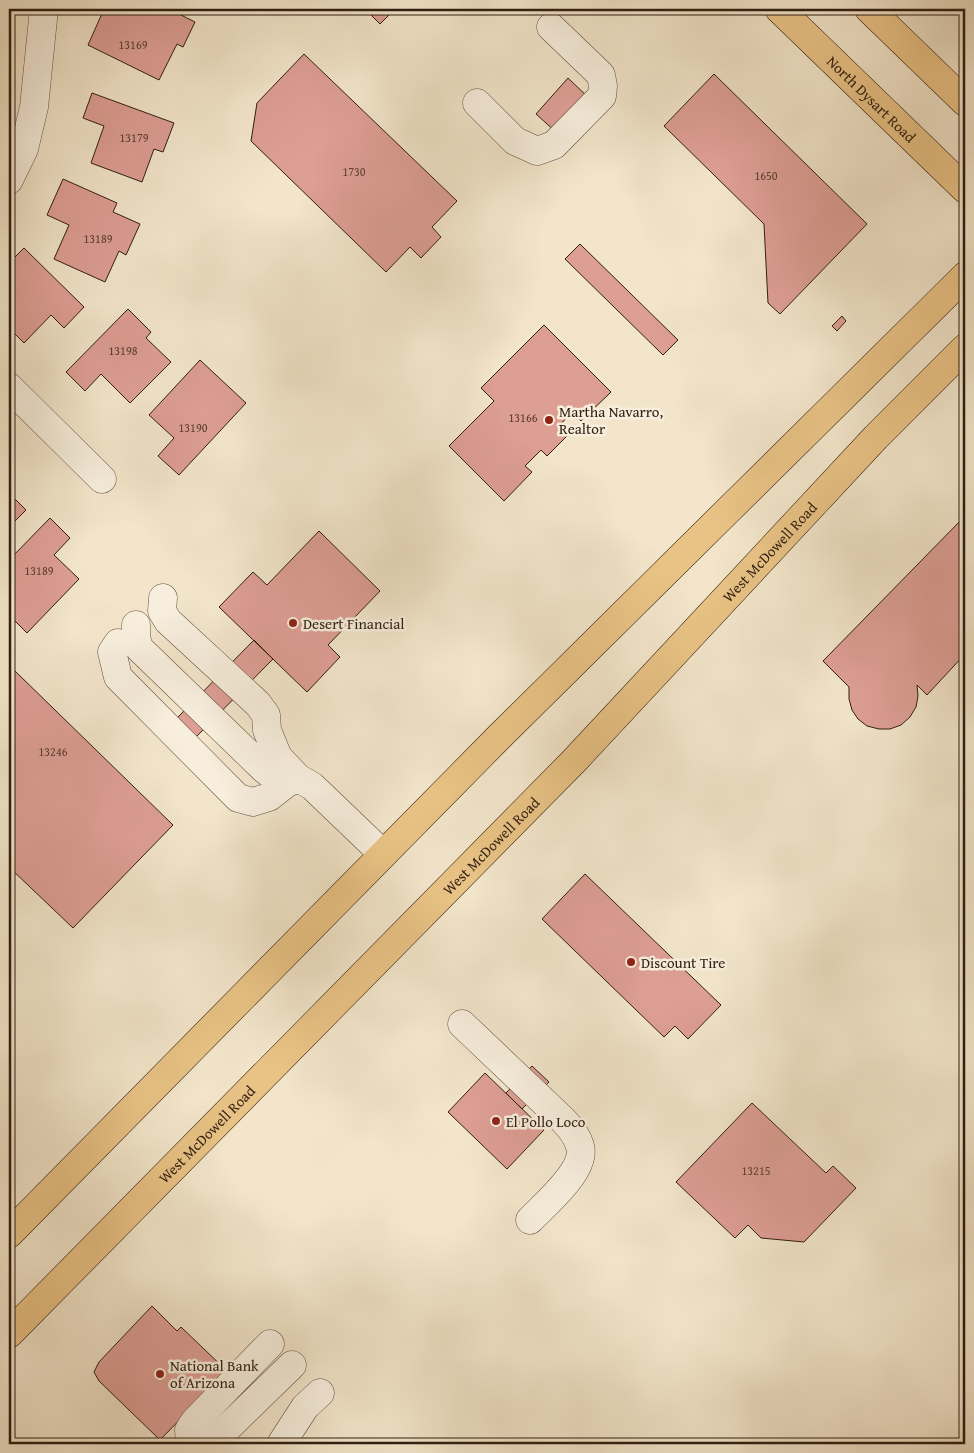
<svg xmlns="http://www.w3.org/2000/svg" width="974" height="1453" font-family="'Gentium Book Plus',serif">
<style>
.building{fill:#dd9e94;stroke:#2f1e11}
.lines{fill:none;stroke-linecap:round;stroke-linejoin:round}
.minor-casing{stroke:#60503f;stroke-width:29}
.major-casing{stroke:#2f1e11;stroke-width:29}
.minor{stroke:#f7eedd;stroke-width:28}
.major{stroke:#e9c285;stroke-width:28}
.poi-dot{fill:#8f2418;stroke:#f7eedd;stroke-width:2}
.labels{text-anchor:middle;dominant-baseline:central;stroke-width:5;stroke-linejoin:round;paint-order:stroke}
.number-label{font-size:12px;fill:#5a3e32}
.street-label{font-size:15px;fill:#2f1e11;stroke:#f7eedd}
.poi-label{font-size:15px;fill:#2f1e11;stroke:#f7eedd;text-anchor:start}
</style>
<rect width="100%" height="100%" fill="#f2e5ca"/>
<filter id="stains"><feTurbulence type="fractalNoise" baseFrequency=".004" numOctaves="4"/><feColorMatrix values="0 0 0 0 .2 0 0 0 0 .09 0 0 0 0 .02 0 0 0 .5 -.17"/></filter>
<radialGradient id="worn" r=".72"><stop offset=".6" stop-color="#630" stop-opacity="0"/><stop offset="1" stop-color="#630" stop-opacity=".3"/></radialGradient>
<path class="building" d="M 104,9 L 169,9 L 195,22 L 183,47 L 177,44 L 159,80 L 88,45 Z
M 365,9 L 395,9 L 380,24 Z
M 304,54 L 457,201 L 432,227 L 441,237 L 421,258 L 410,247 L 386,272 L 251,141 L 257,103 Z
M 714,74 L 867,224 L 780,314 L 768,303 L 764,224 L 664,126 Z
M 568,78 L 589,98 L 557,133 L 536,114 Z
M 92,93 L 174,123 L 163,152 L 154,149 L 142,182 L 91,163 L 104,126 L 83,118 Z
M 63,179 L 117,203 L 113,212 L 140,224 L 126,255 L 119,251 L 105,282 L 54,259 L 69,225 L 47,215 Z
M 580,244 L 678,340 L 663,355 L 565,259 Z
M 24,248 L 84,307 L 64,328 L 51,315 L 24,343 L 9,328 L 9,263 Z
M 128,309 L 151,332 L 146,338 L 171,362 L 130,403 L 101,374 L 85,391 L 66,372 Z
M 842,316 L 846,321 L 837,331 L 832,326 Z
M 544,325 L 611,392 L 581,421 L 572,412 L 558,427 L 567,436 L 547,456 L 541,450 L 525,466 L 532,472 L 504,501 L 449,446 L 494,401 L 481,388 Z
M 200,360 L 246,403 L 179,475 L 158,456 L 174,438 L 149,415 Z
M 9,493 L 26,510 L 9,527 Z
M 965,516 L 965,654 L 927,695 L 917,685 L 918,696 L 916,707 L 910,717 L 901,725 L 890,729 L 879,729 L 867,726 L 858,719 L 852,710 L 849,699 L 849,687 L 823,661 Z
M 50,518 L 70,538 L 54,555 L 79,579 L 27,633 L 9,615 L 9,560 Z
M 319,531 L 380,591 L 328,645 L 340,657 L 307,692 L 219,607 L 253,572 L 267,585 Z
M 254,640 L 273,659 L 196,737 L 177,718 Z
M 15,671 L 173,825 L 73,928 L 9,867 L 9,677 Z
M 585,874 L 721,1005 L 688,1039 L 675,1026 L 664,1037 L 542,919 Z
M 532,1066 L 549,1082 L 522,1109 L 506,1093 Z
M 485,1073 L 544,1130 L 507,1169 L 448,1112 Z
M 752,1103 L 826,1173 L 833,1166 L 856,1188 L 804,1242 L 761,1238 L 748,1225 L 735,1238 L 676,1182 Z
M 152,1306 L 177,1331 L 181,1327 L 227,1371 L 160,1440 L 99,1381 L 94,1372 L 99,1362 Z"/>
<g class="lines">
<g class="minor-casing">
<path id="minor" d="M 477,103 L 515,141 L 537,151 L 554,145 L 602,96 L 603,86 L 601,75 L 551,27
M 9,180 L 24,149 L 34,107 L 44,9
M 9,387 L 102,479
M 163,598 L 162,611 L 168,621 L 258,704 L 266,715 L 267,730 L 278,757 L 298,778
M 136,625 L 136,637 L 139,648 L 264,769 L 278,780 L 287,783
M 118,643 L 112,652 L 118,677 L 238,798 L 253,802 L 269,797 L 287,783 L 298,778 L 312,786 L 383,854
M 462,1024 L 563,1120 C 570,1127 577,1136 580,1146 C 587,1170 545,1204 530,1220
M 190,1444 L 189,1430 L 195,1421 L 270,1344
M 214,1444 L 216,1439 L 292,1365
M 281,1444 L 305,1407 L 320,1393"/>
</g>
<g class="major-casing">
<g id="major">
<path id="s1" d="M 779,9 L 965,189"/>
<path d="M 869,9 L 965,102"/>
<path d="M 9,1234 L 498,738 L 965,276"/>
<path id="s2" d="M 9,1334 L 574,761 L 876,437 L 965,348"/>
</g>
</g>
<use href="#minor" class="minor"/>
<use href="#major" class="major"/>
</g>
<g class="poi-dot">
<circle cx="549" cy="420" r="5"/>
<circle cx="293" cy="623" r="5"/>
<circle cx="631" cy="962" r="5"/>
<circle cx="496" cy="1121" r="5"/>
<circle cx="160" cy="1374" r="5"/>
</g>
<g class="labels">
<g class="number-label">
<text x="133" y="44">13169</text>
<text x="134" y="137">13179</text>
<text x="354" y="171">1730</text>
<text x="766" y="175">1650</text>
<text x="98" y="238">13189</text>
<text x="123" y="350">13198</text>
<text x="523" y="417">13166</text>
<text x="193" y="427">13190</text>
<text x="39" y="570">13189</text>
<text x="53" y="751">13246</text>
<text x="756" y="1170">13215</text>
</g>
<g class="street-label">
<text stroke="none"><textPath href="#s1" startOffset="129">North Dysart Road</textPath></text>
<text stroke="none"><textPath href="#s2" startOffset="1091">West McDowell Road</textPath></text>
<text stroke="none"><textPath href="#s2" startOffset="686">West McDowell Road</textPath></text>
<text stroke="none"><textPath href="#s2" startOffset="281">West McDowell Road</textPath></text>
</g>
<g class="poi-label">
<text x="559" y="411">Martha Navarro,<tspan x="559" dy="17">Realtor</tspan></text>
<text x="303" y="623">Desert Financial</text>
<text x="641" y="962">Discount Tire</text>
<text x="506" y="1121">El Pollo Loco</text>
<text x="170" y="1365">National Bank<tspan x="170" dy="17">of Arizona</tspan></text>
</g>
</g>
<rect width="974" height="1453" fill="none" stroke="#f2e5ca" stroke-width="30"/>
<rect x="10" y="10" width="954" height="1433" fill="none" stroke="#2f1e11" stroke-width="2.5"/>
<rect x="15" y="15" width="944" height="1423" fill="none" stroke="#2f1e11"/>
<rect width="100%" height="100%" filter="url(#stains)"/>
<rect width="100%" height="100%" fill="url(#worn)"/>
</svg>
